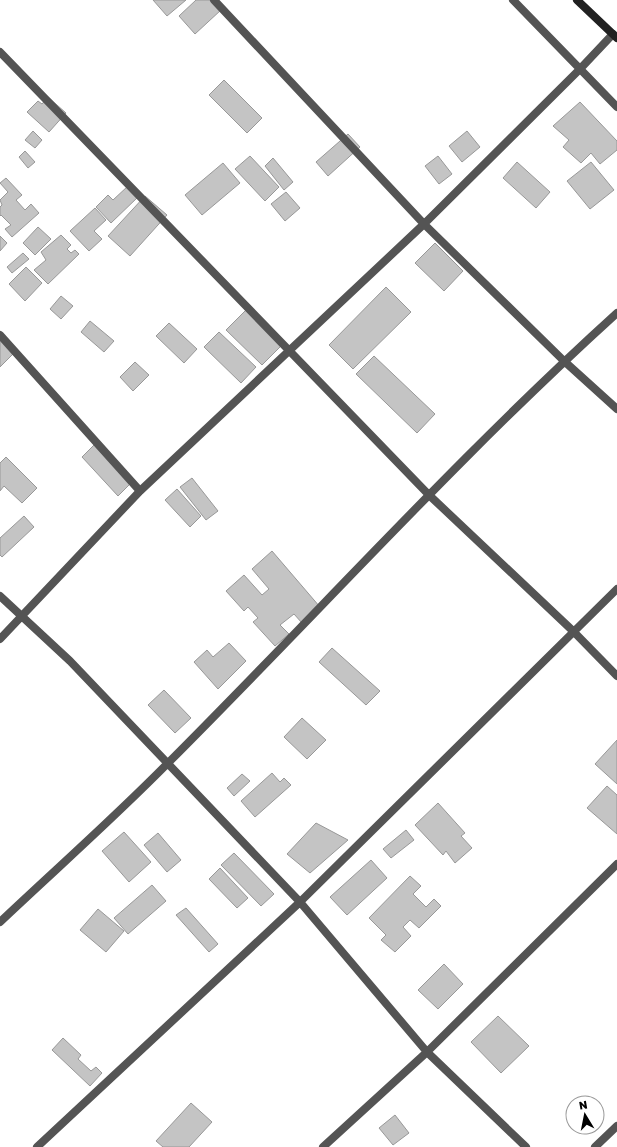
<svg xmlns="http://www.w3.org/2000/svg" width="617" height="1147" font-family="'Golos Text',sans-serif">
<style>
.building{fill:#c4c4c4;stroke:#989898}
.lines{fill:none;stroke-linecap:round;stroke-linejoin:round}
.minor{stroke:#545454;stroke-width:8}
.secondary{stroke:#212121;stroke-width:8}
</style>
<rect width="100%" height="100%" fill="#fff"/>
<path class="building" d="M 153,0 L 186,0 L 167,16 Z
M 196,0 L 212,0 L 221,10 L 195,34 L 179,16 Z
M 224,80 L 262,118 L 247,133 L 209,95 Z
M 48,97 L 66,113 L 49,132 L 27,112 L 38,101 L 42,104 Z
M 580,102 L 617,141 L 617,150 L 600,164 L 591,153 L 581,163 L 563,147 L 569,140 L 553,126 Z
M 33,131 L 42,140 L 35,148 L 25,140 Z
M 467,131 L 480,147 L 462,162 L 449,146 Z
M 348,134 L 360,147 L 328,176 L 316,162 Z
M 25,151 L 35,162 L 28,168 L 19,157 Z
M 250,156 L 279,187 L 265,201 L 235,169 Z
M 438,156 L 452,174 L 439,184 L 425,166 Z
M 273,158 L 293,182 L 284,190 L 265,166 Z
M 517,162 L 550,192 L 536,208 L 503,178 Z
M 591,162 L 614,190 L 590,209 L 567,181 Z
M 223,163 L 240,183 L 202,215 L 185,195 Z
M 6,178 L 22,195 L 16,200 L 25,210 L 31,204 L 39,213 L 12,237 L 5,229 L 11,225 L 1,215 L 0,216 L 0,207 L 2,205 L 0,200 L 8,192 L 0,183 Z
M 128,186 L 138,197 L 111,223 L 96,207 L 108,195 L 113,200 Z
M 286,192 L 300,208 L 285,221 L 271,204 Z
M 145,196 L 167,215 L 130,256 L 108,236 Z
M 95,208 L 106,220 L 94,231 L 102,239 L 89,251 L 70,231 Z
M 38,227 L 51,239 L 35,255 L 23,243 Z
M 61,235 L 71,245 L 67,249 L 71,253 L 75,250 L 79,254 L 48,284 L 34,270 L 46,260 L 41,252 Z
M 0,236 L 7,243 L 0,251 Z
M 435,243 L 463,271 L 444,291 L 415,263 Z
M 23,253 L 29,259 L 12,273 L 7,267 Z
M 26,267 L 42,283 L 25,301 L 9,284 Z
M 386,287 L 411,312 L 353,369 L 329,345 Z
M 61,296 L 73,306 L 61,319 L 50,309 Z
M 247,309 L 283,344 L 262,365 L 226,330 Z
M 90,321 L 114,341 L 104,352 L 81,332 Z
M 169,323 L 197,349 L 184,363 L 156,336 Z
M 219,332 L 256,367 L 241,383 L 204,347 Z
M 0,335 L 16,351 L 0,367 Z
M 374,356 L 435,414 L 417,433 L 356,374 Z
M 135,362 L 149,375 L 133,391 L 120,377 Z
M 94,445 L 130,484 L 118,496 L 82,457 Z
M 6,457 L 37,488 L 22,503 L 4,486 L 0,491 L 0,463 Z
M 192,478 L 218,511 L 206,520 L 180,487 Z
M 177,489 L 201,516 L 190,527 L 165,500 Z
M 24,516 L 34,527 L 2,557 L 0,555 L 0,538 Z
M 272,551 L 320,607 L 302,623 L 294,614 L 280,625 L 289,634 L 275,646 L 253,622 L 258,618 L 248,607 L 244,611 L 226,591 L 244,575 L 262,595 L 269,589 L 252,569 Z
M 229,643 L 246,661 L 218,689 L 194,662 L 207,650 L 213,657 Z
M 332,648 L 380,691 L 366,705 L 319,662 Z
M 164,690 L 191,718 L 175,733 L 148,705 Z
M 302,718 L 326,740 L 307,759 L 284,737 Z
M 617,740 L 617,784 L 595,764 Z
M 272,773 L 280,782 L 284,778 L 291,785 L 255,817 L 241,801 Z
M 242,774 L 250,781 L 234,796 L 227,788 Z
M 607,786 L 617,795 L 617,834 L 587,808 Z
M 438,803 L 465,833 L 461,836 L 472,848 L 455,863 L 446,851 L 443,855 L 415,825 Z
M 316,823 L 348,840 L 310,873 L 287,854 Z
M 406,830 L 414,840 L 391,858 L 383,849 Z
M 124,832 L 151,862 L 129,882 L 102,851 Z
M 158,833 L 181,860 L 167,872 L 144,845 Z
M 234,853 L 274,894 L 261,906 L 221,865 Z
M 371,860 L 387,878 L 347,915 L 330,897 Z
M 220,868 L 248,898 L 237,908 L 209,879 Z
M 410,876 L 421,886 L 413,894 L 426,907 L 434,899 L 441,906 L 419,928 L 410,920 L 403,927 L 411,936 L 395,952 L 381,940 L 386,935 L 369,918 Z
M 152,885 L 166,901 L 128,934 L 114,918 Z
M 186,908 L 218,944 L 209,952 L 176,915 Z
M 98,909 L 124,931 L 106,952 L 80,930 Z
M 444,964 L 463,984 L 438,1009 L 418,990 Z
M 498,1016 L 529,1046 L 501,1073 L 471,1042 Z
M 63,1038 L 81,1055 L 78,1059 L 91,1071 L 96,1067 L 102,1073 L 90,1086 L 52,1050 Z
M 191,1103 L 212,1122 L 189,1147 L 163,1147 L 156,1141 Z
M 395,1115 L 409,1133 L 393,1145 L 379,1128 Z"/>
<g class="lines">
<path class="minor" d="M 214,0 L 424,224 L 564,361 L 617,409
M 513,0 L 617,107
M 0,52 L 429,495 L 573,631 L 617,676
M 0,335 L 140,491
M 0,596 L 70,661 L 300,902 L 427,1052 L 526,1147
M 0,639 L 140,491 L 424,224 L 580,69 L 613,34
M 0,922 C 56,869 114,818 168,763 C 318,613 460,455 617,313
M 37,1147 L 300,902 L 617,589
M 323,1147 L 427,1052 L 617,864
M 595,1147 L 617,1126"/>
<path class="secondary" d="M 577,0 L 617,38"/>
</g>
<g transform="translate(585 1115) rotate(350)"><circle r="19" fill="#ffffff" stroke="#999999"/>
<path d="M0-3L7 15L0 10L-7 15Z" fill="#000000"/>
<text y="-6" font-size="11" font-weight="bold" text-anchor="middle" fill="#000000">N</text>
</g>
</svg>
